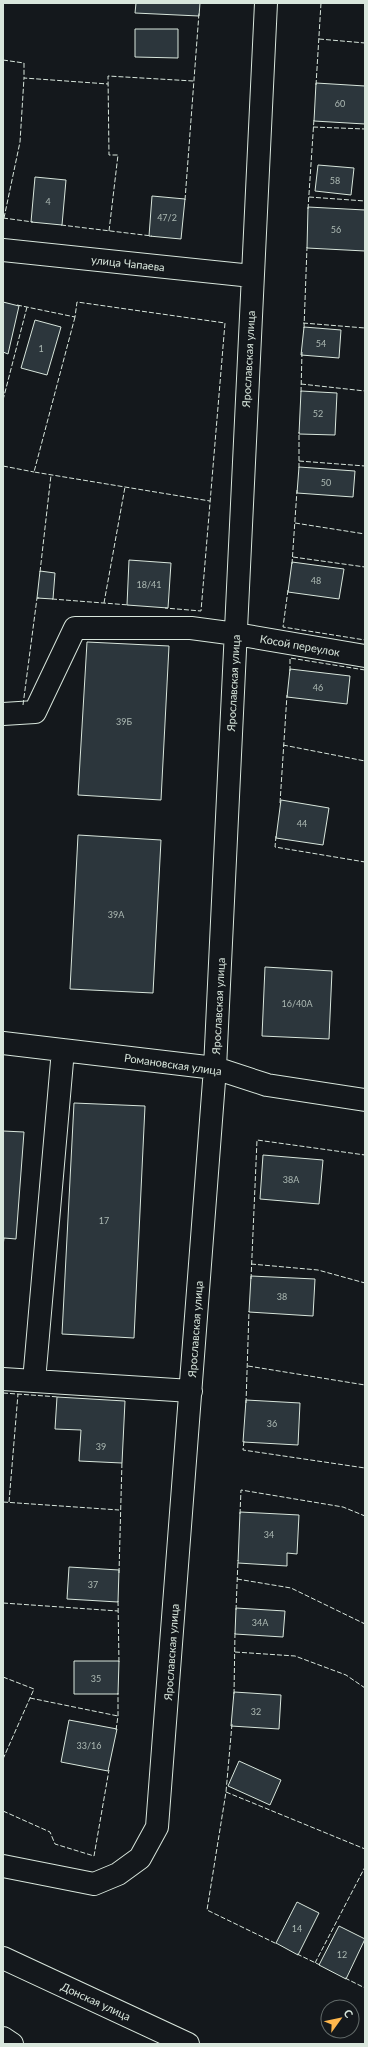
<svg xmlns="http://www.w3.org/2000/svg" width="368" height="2047" font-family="Lato,sans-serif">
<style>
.building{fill:#2c363c;stroke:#d8e6dc}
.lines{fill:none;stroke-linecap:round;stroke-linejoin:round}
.minor-casing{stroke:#d8e6dc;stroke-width:24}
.minor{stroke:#14181c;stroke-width:22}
.fence{stroke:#d8e6dc;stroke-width:1;stroke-dasharray:5 2;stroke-linecap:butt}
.labels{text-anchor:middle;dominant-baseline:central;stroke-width:3;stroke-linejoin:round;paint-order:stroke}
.number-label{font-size:9px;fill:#adbab4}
.street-label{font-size:11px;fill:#d8e6dc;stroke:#14181c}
</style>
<rect width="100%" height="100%" fill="#14181c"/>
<path class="building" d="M 136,3 L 200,3 L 199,16 L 135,13 Z
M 135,29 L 178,29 L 178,58 L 135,57 Z
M 316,83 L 365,86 L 365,124 L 314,121 Z
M 318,165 L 354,168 L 351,195 L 315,191 Z
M 35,177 L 66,180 L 62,225 L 31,222 Z
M 152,196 L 185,199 L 181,239 L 149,236 Z
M 308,207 L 365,210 L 365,251 L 307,248 Z
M 3,302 L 19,306 L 8,354 L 3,352 Z
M 35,320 L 61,327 L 47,375 L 21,368 Z
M 304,327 L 341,330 L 339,358 L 301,355 Z
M 301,391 L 337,393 L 335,435 L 299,434 Z
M 299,467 L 355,471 L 353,497 L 297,493 Z
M 129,560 L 171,563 L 168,608 L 127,605 Z
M 292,562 L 344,569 L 339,599 L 288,592 Z
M 40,571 L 55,573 L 53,599 L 37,598 Z
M 87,642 L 169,646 L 161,800 L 78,795 Z
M 290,669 L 350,676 L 347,704 L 287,697 Z
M 281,800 L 329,808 L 323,845 L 276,838 Z
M 78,835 L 161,840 L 153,993 L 70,989 Z
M 265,967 L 332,971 L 329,1039 L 262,1036 Z
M 74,1103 L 145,1106 L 134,1338 L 62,1334 Z
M 3,1131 L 24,1132 L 16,1239 L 4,1238 L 3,1246 Z
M 263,1155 L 323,1160 L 319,1204 L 260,1199 Z
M 251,1276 L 315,1279 L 313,1316 L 249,1312 Z
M 57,1397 L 125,1401 L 122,1463 L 79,1461 L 81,1430 L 55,1429 Z
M 246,1400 L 300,1403 L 298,1445 L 243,1442 Z
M 240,1512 L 299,1515 L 297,1554 L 287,1553 L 287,1566 L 238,1563 Z
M 69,1567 L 119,1570 L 118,1602 L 67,1599 Z
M 236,1608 L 285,1611 L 283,1637 L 235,1634 Z
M 74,1661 L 119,1661 L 118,1694 L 74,1694 Z
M 234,1692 L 281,1695 L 279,1729 L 231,1726 Z
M 69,1720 L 117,1729 L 108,1771 L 61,1762 Z
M 239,1761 L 281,1780 L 270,1805 L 228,1786 Z
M 297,1902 L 319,1913 L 298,1955 L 276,1943 Z
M 339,1926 L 365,1939 L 346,1979 L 319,1965 Z"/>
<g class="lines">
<g class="minor-casing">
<path id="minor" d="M 3,250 L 252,276
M 3,714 L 35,712 L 75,628 L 191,628 L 236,634 L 365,656
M 3,1043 L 215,1068 L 267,1085 L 365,1100
M 3,1379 L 191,1391
M 34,1381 L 63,1050
M 3,1866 L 94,1884 L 118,1874 L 140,1858 L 157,1827 L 215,1068 L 266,3
M 3,1958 L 188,2044
M 3,2038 L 12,2044"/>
</g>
<use href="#minor" class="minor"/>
<path class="fence" d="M 319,39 L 365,43
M 3,60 L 24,63 L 24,78
M 316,85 L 321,3
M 313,127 L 365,129
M 309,197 L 365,201
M 185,200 L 199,13
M 308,209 L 314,119
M 3,218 L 33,222
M 4,218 L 20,142 L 24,78 L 108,84
M 61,225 L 152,236
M 109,231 L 118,155 L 109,155 L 108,76 L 193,81
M 17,305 L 75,317 L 77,302 L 225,323 L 201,611 L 165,608
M 75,317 L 34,472 L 210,501
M 303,323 L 365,328
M 304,328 L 307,247
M 301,384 L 365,391
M 301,392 L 302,352
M 3,400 L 27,307
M 299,461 L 365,466
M 3,466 L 34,472
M 299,468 L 299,432
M 295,523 L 365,534
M 293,557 L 365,567
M 292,564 L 297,490
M 40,572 L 51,475
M 288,590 L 283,627 L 365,640
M 52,599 L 129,605
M 104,603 L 125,487
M 290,671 L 290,658 L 365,670
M 23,705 L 37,598 L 40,598
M 283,745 L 365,761
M 280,803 L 287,695
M 276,836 L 275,847 L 365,862
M 251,1264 L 318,1270 L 365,1283
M 251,1279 L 257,1140 L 365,1155
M 248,1366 L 365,1385
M 3,1393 L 59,1397
M 246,1403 L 249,1311
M 244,1441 L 243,1450 L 365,1468
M 3,1502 L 119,1510
M 9,1502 L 18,1394
M 240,1514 L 241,1490 L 343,1507 L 365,1516
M 119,1573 L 122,1461
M 237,1579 L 291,1588 L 365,1624
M 118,1601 L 119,1663
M 3,1603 L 118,1611
M 236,1610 L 238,1560
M 235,1652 L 295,1656 L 346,1675 L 365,1688
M 3,1677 L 34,1689 L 3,1759
M 234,1694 L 235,1632
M 30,1698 L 118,1716
M 232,1724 L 226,1792 L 207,1910 L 277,1944
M 116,1730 L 118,1716 L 118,1693
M 226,1792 L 365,1849
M 3,1811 L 50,1832 L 55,1844 L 94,1856 L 109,1770
M 297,1954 L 320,1965
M 315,1963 L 365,1867
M 345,1978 L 365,1988"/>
</g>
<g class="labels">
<g class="number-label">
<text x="340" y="103">60</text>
<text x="335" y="180">58</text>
<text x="48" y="201">4</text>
<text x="167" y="217">47/2</text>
<text x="336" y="229">56</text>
<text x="321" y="343">54</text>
<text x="41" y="348">1</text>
<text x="318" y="413">52</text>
<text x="326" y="482">50</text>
<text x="316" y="580">48</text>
<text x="149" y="584">18/41</text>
<text x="318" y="687">46</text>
<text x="124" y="721">39Б</text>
<text x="302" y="823">44</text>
<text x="116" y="914">39А</text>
<text x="297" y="1003">16/40А</text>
<text x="291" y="1179">38А</text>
<text x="104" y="1220">17</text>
<text x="282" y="1296">38</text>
<text x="272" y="1423">36</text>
<text x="101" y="1446">39</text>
<text x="269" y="1534">34</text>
<text x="93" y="1584">37</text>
<text x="260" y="1622">34А</text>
<text x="96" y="1678">35</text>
<text x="256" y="1711">32</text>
<text x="89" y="1745">33/16</text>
<text x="297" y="1928">14</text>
<text x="342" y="1954">12</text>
</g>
<g class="street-label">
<text transform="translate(128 263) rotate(6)">улица Чапаева</text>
<text transform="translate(248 359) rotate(-87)">Ярославская улица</text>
<text transform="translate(300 645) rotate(10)">Косой переулок</text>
<text transform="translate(233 683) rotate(-87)">Ярославская улица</text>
<text transform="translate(218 1006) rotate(-87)">Ярославская улица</text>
<text transform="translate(173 1064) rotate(8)">Романовская улица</text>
<text transform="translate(195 1329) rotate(-86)">Ярославская улица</text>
<text transform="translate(171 1652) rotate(-86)">Ярославская улица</text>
<text transform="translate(96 2001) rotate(25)">Донская улица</text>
</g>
</g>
<rect width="368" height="2047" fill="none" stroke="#d8e6dc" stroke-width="8"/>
<g transform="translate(340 2019) rotate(57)"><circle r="19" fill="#14181c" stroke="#626a69"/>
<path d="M0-3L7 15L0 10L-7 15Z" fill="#ffb74d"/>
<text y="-6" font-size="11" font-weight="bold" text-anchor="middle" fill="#d8e6dc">С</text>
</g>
</svg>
